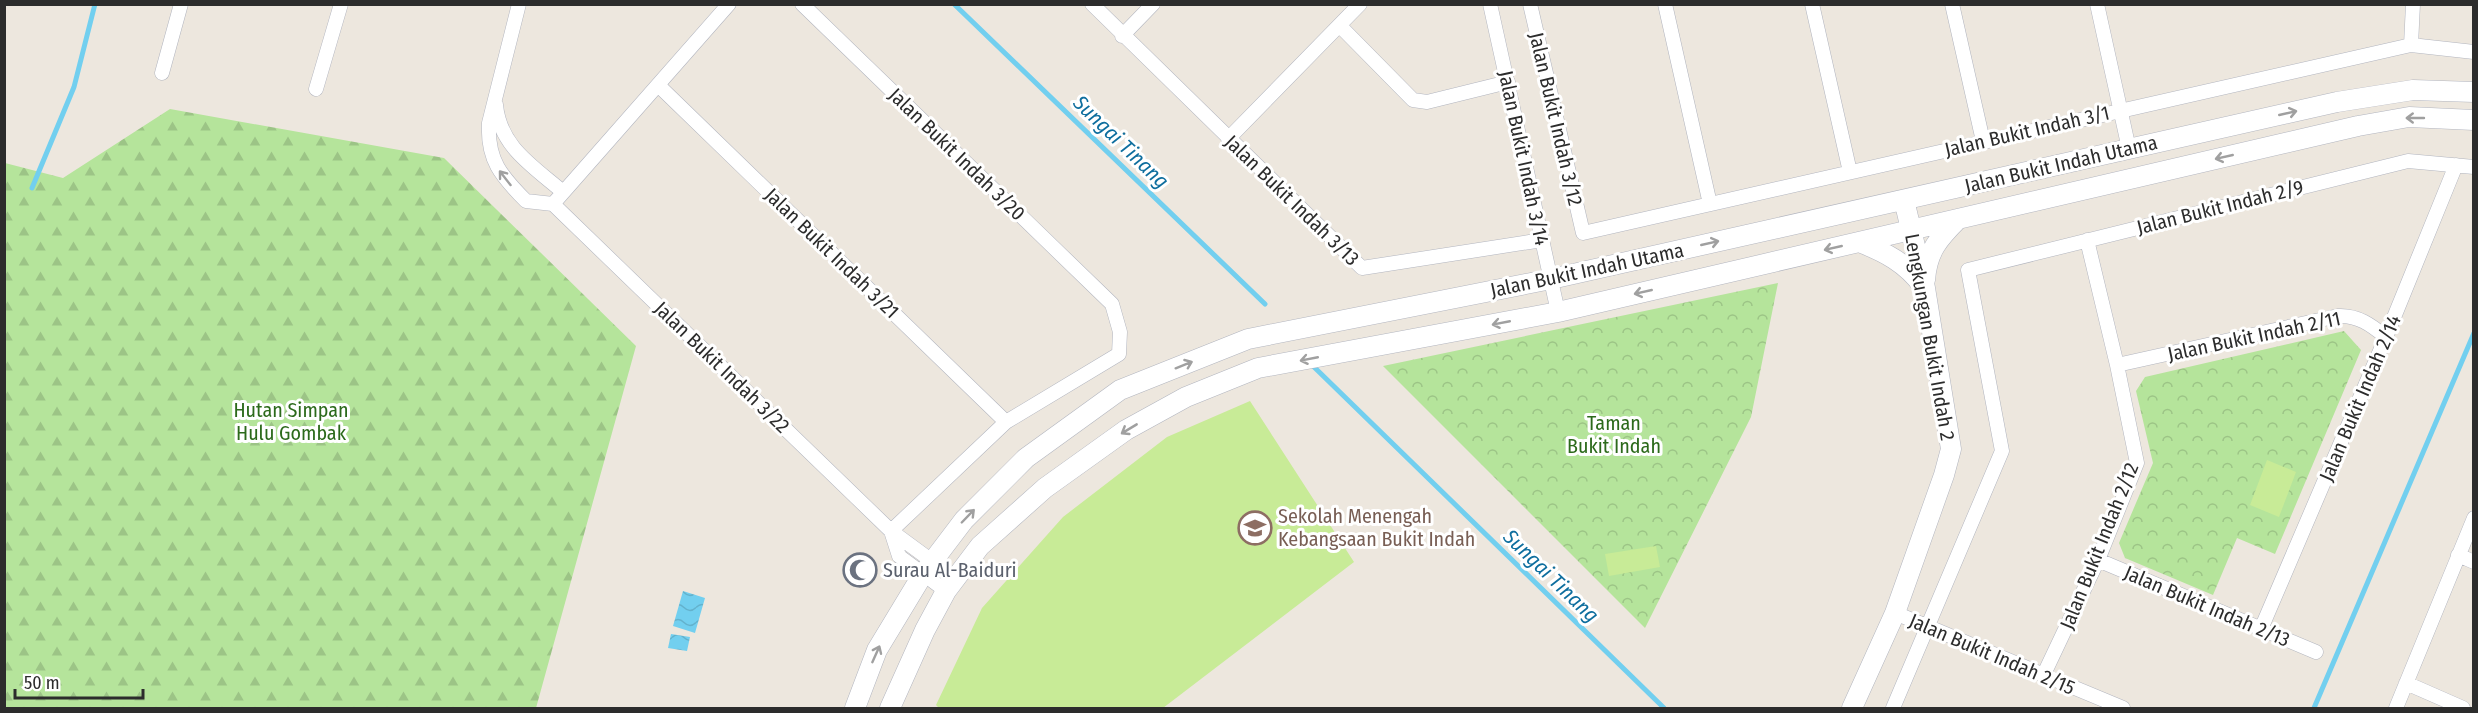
<svg xmlns="http://www.w3.org/2000/svg" width="2478" height="713" font-family="'Fira Sans Condensed',sans-serif">
<style>
.forest{fill:url(#forest-firs)}
.park{fill:url(#park-crowns)}
.pitch{fill:#c8eb97}
.water{fill:url(#water-waves)}
.lines{fill:none;stroke-linecap:round;stroke-linejoin:round}
.stream{stroke:#72cfef;stroke-width:5}
.street-casing{stroke:#b2b5bf;stroke-width:15}
.secondary-casing{stroke:#b2b5bf;stroke-width:21}
.street{stroke:#fff;stroke-width:14}
.secondary{stroke:#fff;stroke-width:20}
.oneway{stroke:#a0a0a0}
.labels{text-anchor:middle;dominant-baseline:central;stroke-width:6;stroke-linejoin:round;paint-order:stroke}
.street-label{font-size:20px;fill:#2c2c2c;stroke:#fff}
.park-label{font-size:20px;fill:#2c6a1b;stroke:#fff}
.education-label{font-size:20px;fill:#785e54;stroke:#fff;text-anchor:start}
.worship-label{font-size:20px;fill:#5b616d;stroke:#fff;text-anchor:start}
.water-label{font-size:21px;font-style:italic;fill:#0e6e9e;stroke:#fff}
</style>
<defs>
<pattern id="forest-firs" width="22" height="20" patternUnits="userSpaceOnUse" patternTransform="scale(1.5)"><rect width="22" height="20" fill="#b5e49b"/><path d="M5 1l3.5 6h-7zM16 11l3.5 6h-7z" fill="#9cc486"/></pattern>
<pattern id="park-crowns" width="20" height="18" patternUnits="userSpaceOnUse" patternTransform="scale(1.5)"><rect width="20" height="18" fill="#b5e49b"/><path d="M2 6a3 3 0 1 1 6 0M12 15a3 3 0 1 1 6 0" fill="none" stroke="#9cc486"/></pattern>
<pattern id="water-waves" width="16" height="10" patternUnits="userSpaceOnUse" patternTransform="scale(1.5)"><rect width="16" height="10" fill="#72cfef"/><path d="M0 5q4-4 8 0t8 0" fill="none" stroke="#63b2cd"/></pattern>
</defs>
<rect width="100%" height="100%" fill="#ede7de"/>
<path class="forest" d="M 170,109 L 444,158 L 636,346 L 536,708 L 5,708 L 5,163 L 63,178 Z"/>
<path class="park" d="M 1778,283 L 1751,417 L 1645,628 L 1383,366 Z
M 2344,331 L 2361,350 L 2275,554 L 2237,538 L 2213,595 L 2125,558 L 2119,543 L 2153,463 L 2136,391 L 2145,377 Z"/>
<path class="pitch" d="M 1250,401 L 1354,562 L 1163,708 L 939,708 L 936,705 L 982,608 L 1063,517 L 1167,437 Z
M 2267,460 L 2296,472 L 2279,517 L 2250,505 Z
M 1656,546 L 1660,567 L 1609,576 L 1605,554 Z"/>
<path class="water" d="M 683,591 L 705,598 L 695,633 L 673,626 Z
M 671,634 L 690,637 L 687,651 L 668,648 Z"/>
<g class="lines">
<path class="stream" d="M 954,4 L 1265,304
M 32,188 L 74,87 L 95,4
M 1313,366 L 1664,708
M 2314,708 L 2474,333"/>
<g class="street-casing">
<path id="street" d="M 519,4 L 489,123 C 487,160 501,176 526,201 L 553,204
M 802,4 L 1112,304 L 1120,332 L 1119,354 L 1006,422 L 891,531
M 1092,4 L 1362,268 L 1542,240
M 1490,4 L 1558,312
M 1530,4 L 1583,233 L 2411,45 L 2474,52
M 1665,4 L 1710,204
M 1812,4 L 1850,172
M 1952,4 L 1983,141
M 2097,4 L 2129,149
M 1340,26 L 1413,100 L 1427,102 L 1508,82
M 1122,36 L 1153,4
M 2411,45 L 2413,4
M 162,73 L 181,4
M 658,85 L 1006,422
M 316,89 L 341,4
M 496,105 C 500,147 533,166 563,192
M 1228,139 L 1360,4
M 553,204 L 891,531 L 955,578
M 553,204 L 729,4
M 2117,365 L 2338,316 C 2358,315 2371,325 2386,337
M 891,531 L 899,556 L 946,591
M 2458,555 L 2474,562
M 2098,560 L 2316,652
M 1895,613 L 2123,708
M 2261,629 L 2386,337 L 2456,165
M 2044,674 L 2098,560 L 2137,463 L 2117,365 L 2087,240
M 2406,683 L 2463,708
M 1893,708 L 2002,451 L 1968,270 L 2408,161 L 2474,167
M 2396,708 L 2474,518"/>
</g>
<g class="secondary-casing">
<path id="secondary" d="M 1859,242 C 1885,252 1906,263 1923,286
M 1925,280 C 1927,251 1939,238 1958,219
M 855,708 L 877,650 L 923,574 L 964,520 L 1026,458 L 1120,390 L 1248,339 L 1551,279 L 2337,102 L 2413,90 L 2474,92
M 890,708 L 925,630 L 946,591 L 980,546 L 1045,488 L 1126,430 L 1186,397 L 1258,368 L 1558,312 L 2358,126 L 2409,117 L 2474,120
M 1852,708 L 1895,613 L 1944,475 L 1951,449 L 1925,288 L 1904,200"/>
</g>
<use href="#street" class="street"/>
<use href="#secondary" class="secondary"/>
</g>
<defs><path id="oneway-shaft" d="M-6 0H5M1.5-3L5.5 0L1.5 3" fill="none" stroke-width="1.6" stroke-linecap="round" stroke-linejoin="round" transform="scale(1.5)"/></defs>
<g class="oneway">
<use href="#oneway-shaft" transform="translate(2288 113) rotate(-13)"/>
<use href="#oneway-shaft" transform="translate(2415 118) rotate(-180)"/>
<use href="#oneway-shaft" transform="translate(2224 157) rotate(167)"/>
<use href="#oneway-shaft" transform="translate(505 178) rotate(-128)"/>
<use href="#oneway-shaft" transform="translate(1710 243) rotate(-13)"/>
<use href="#oneway-shaft" transform="translate(1833 248) rotate(167)"/>
<use href="#oneway-shaft" transform="translate(1643 292) rotate(167)"/>
<use href="#oneway-shaft" transform="translate(1501 323) rotate(169)"/>
<use href="#oneway-shaft" transform="translate(1309 359) rotate(169)"/>
<use href="#oneway-shaft" transform="translate(1184 365) rotate(-22)"/>
<use href="#oneway-shaft" transform="translate(1129 429) rotate(149)"/>
<use href="#oneway-shaft" transform="translate(968 516) rotate(-46)"/>
<use href="#oneway-shaft" transform="translate(876 654) rotate(-66)"/>
</g>
<defs>
<g id="school-ring" transform="scale(1.725)"><circle r="9.5" fill="#fff" stroke="#8d6e63" stroke-width="1.5"/><path d="M0-5L7-2L0 1L-7-2ZM-4 1L0 2.5L4 1V4Q0 6-4 4Z" fill="#8d6e63"/></g>
<g id="mosque-ring" transform="scale(1.725)"><circle r="9.5" fill="#fff" stroke="#6b7280" stroke-width="1.5"/><path d="M3.5-4.9A6 6 0 1 0 3.5 4.9A5 5 0 1 1 3.5-4.9Z" fill="#6b7280"/></g>
</defs>
<g fill-rule="evenodd">
<use href="#school-ring" x="1255" y="528"/>
<use href="#mosque-ring" x="860" y="570"/>
</g>
<g class="labels">
<g class="street-label">
<text transform="translate(1556 119) rotate(77)">Jalan Bukit Indah 3/12</text>
<text transform="translate(2027 131) rotate(-13)">Jalan Bukit Indah 3/1</text>
<text transform="translate(957 154) rotate(44)">Jalan Bukit Indah 3/20</text>
<text transform="translate(1524 158) rotate(78)">Jalan Bukit Indah 3/14</text>
<text transform="translate(2061 164) rotate(-13)">Jalan Bukit Indah Utama</text>
<text transform="translate(1292 200) rotate(44)">Jalan Bukit Indah 3/13</text>
<text transform="translate(2220 207) rotate(-14)">Jalan Bukit Indah 2/9</text>
<text transform="translate(832 253) rotate(44)">Jalan Bukit Indah 3/21</text>
<text transform="translate(1587 270) rotate(-12)">Jalan Bukit Indah Utama</text>
<text transform="translate(2254 336) rotate(-12)">Jalan Bukit Indah 2/11</text>
<text transform="translate(1930 337) rotate(80)">Lengkungan Bukit Indah 2</text>
<text transform="translate(722 367) rotate(44)">Jalan Bukit Indah 3/22</text>
<text transform="translate(2360 398) rotate(-67)">Jalan Bukit Indah 2/14</text>
<text transform="translate(2099 546) rotate(-68)">Jalan Bukit Indah 2/12</text>
<text transform="translate(2207 606) rotate(23)">Jalan Bukit Indah 2/13</text>
<text transform="translate(1992 654) rotate(23)">Jalan Bukit Indah 2/15</text>
</g>
<g class="park-label">
<text x="291" y="410">Hutan Simpan<tspan x="291" dy="23">Hulu Gombak</tspan></text>
<text x="1614" y="423">Taman<tspan x="1614" dy="23">Bukit Indah</tspan></text>
</g>
<g class="education-label">
<text x="1278" y="516">Sekolah Menengah<tspan x="1278" dy="23">Kebangsaan Bukit Indah</tspan></text>
</g>
<g class="worship-label">
<text x="883" y="570">Surau Al-Baiduri</text>
</g>
<g class="water-label">
<text transform="translate(1121 142) rotate(44)">Sungai Tinang</text>
<text transform="translate(1551 576) rotate(44)">Sungai Tinang</text>
</g>
</g>
<rect width="2478" height="713" fill="none" stroke="#2c2c2c" stroke-width="12"/>
<path d="M15 689v9h128v-9" fill="none" stroke="#2c2c2c" stroke-width="3"/>
<text x="24" y="689" font-size="18" fill="#2c2c2c" stroke="#ffffff" stroke-width="4.5" paint-order="stroke">50 m</text>
</svg>
